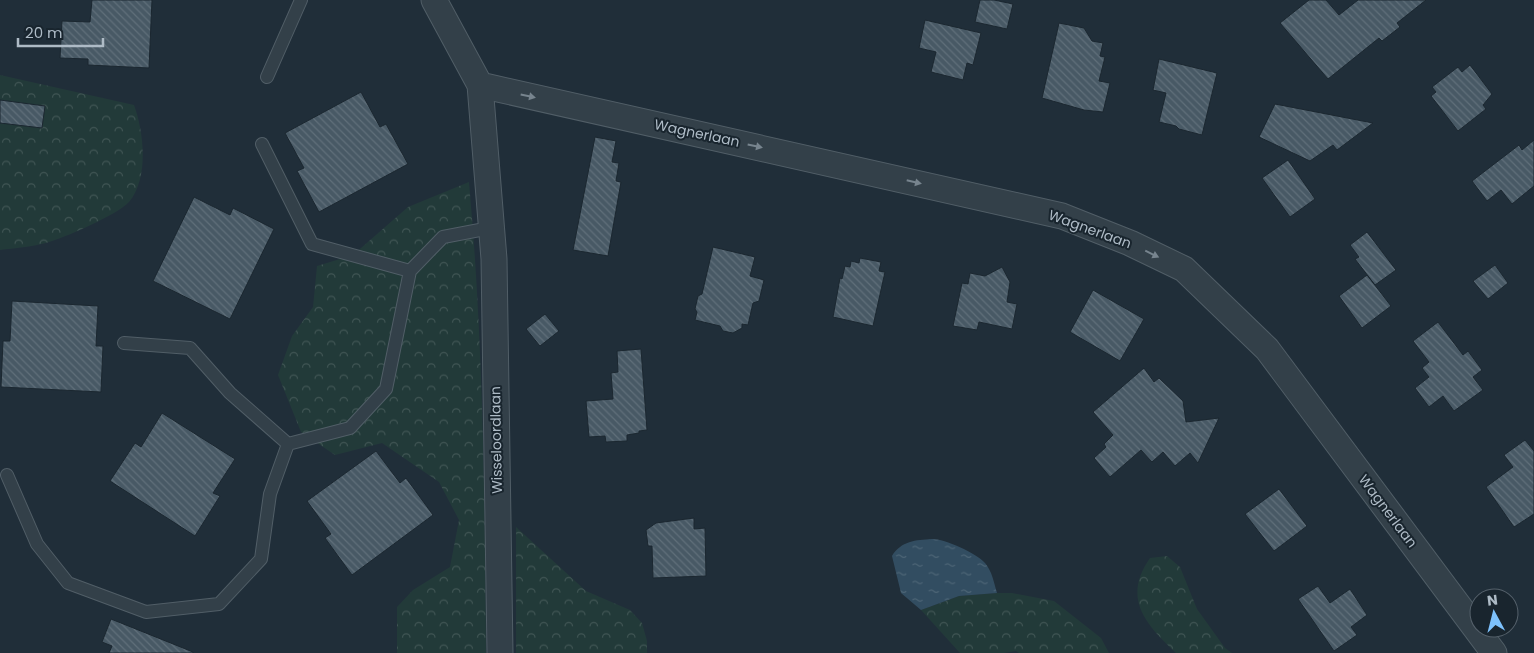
<svg xmlns="http://www.w3.org/2000/svg" width="1534" height="653" font-family="Poppins,sans-serif">
<style>
.forest{fill:url(#forest-crowns)}
.water{fill:url(#water-ripples)}
.building{fill:url(#building-back-hatch);stroke:#1b2730}
.lines{fill:none;stroke-linecap:round;stroke-linejoin:round}
.service-casing{stroke:#515e67;stroke-width:14}
.minor-casing{stroke:#515e67;stroke-width:27}
.service{stroke:#334049;stroke-width:12}
.minor{stroke:#334049;stroke-width:25}
.oneway{fill:#77848e}
.labels{text-anchor:middle;dominant-baseline:central;stroke-width:4;stroke-linejoin:round;paint-order:stroke}
.street-label{font-size:14px;fill:#aebbc6;stroke:#19252e}
</style>
<defs>
<pattern id="forest-crowns" width="20" height="18" patternUnits="userSpaceOnUse" patternTransform="scale(1.25)"><rect width="20" height="18" fill="#223a39"/><path d="M2 6a3 3 0 1 1 6 0M12 15a3 3 0 1 1 6 0" fill="none" stroke="#405554"/></pattern>
<pattern id="water-ripples" width="26" height="14" patternUnits="userSpaceOnUse" patternTransform="scale(1.25)"><rect width="26" height="14" fill="#324d61"/><path d="M2 4q2-2 4 0t4 0M15 11q2-2 4 0t4 0" fill="none" stroke="#4d6576"/></pattern>
<pattern id="building-back-hatch" width="6" height="6" patternUnits="userSpaceOnUse" patternTransform="scale(1.25)"><rect width="6" height="6" fill="#485965"/><path d="M-1 5l2 2M0 0l6 6M5-1l2 2" fill="none" stroke="#606f7a"/></pattern>
</defs>
<rect width="100%" height="100%" fill="#202e39"/>
<path class="forest" d="M 0,75 L 134,105 C 144,132 149,178 129,202 C 117,215 64,238 46,243 C 31,247 15,248 0,250 Z
M 469,182 C 483,338 485,496 486,653 L 397,653 L 397,607 L 413,590 L 450,567 L 459,520 L 439,482 L 382,443 L 335,455 L 301,432 L 278,375 L 292,336 L 313,307 L 317,266 L 353,255 L 408,207 Z
M 516,527 L 586,591 L 630,610 L 642,623 L 647,641 L 647,653 L 516,653 Z
M 1167,556 L 1180,567 L 1197,609 L 1225,648 L 1232,653 L 1176,653 C 1145,624 1122,598 1150,558 Z
M 997,593 L 1012,593 L 1054,601 L 1101,638 L 1109,653 L 1019,653 L 1016,651 L 1004,653 L 960,653 L 921,610 L 959,596 Z"/>
<path class="water" d="M 932,539 C 945,539 976,553 985,563 C 992,571 994,583 997,593 L 959,596 L 921,610 L 901,593 L 892,556 C 901,541 916,540 932,539 Z"/>
<path class="building" d="M 92,0 L 152,0 L 149,68 L 88,65 L 88,59 L 60,58 L 62,21 L 90,22 Z
M 980,0 L 994,0 L 1013,4 L 1007,29 L 975,22 Z
M 1309,0 L 1326,0 L 1339,15 L 1358,0 L 1426,0 L 1397,23 L 1400,27 L 1382,41 L 1379,38 L 1328,79 L 1280,23 Z
M 925,20 L 981,33 L 973,65 L 967,63 L 963,80 L 931,72 L 936,52 L 919,48 Z
M 1059,23 L 1084,28 L 1092,41 L 1103,43 L 1100,56 L 1105,57 L 1099,81 L 1110,83 L 1103,112 L 1084,110 L 1042,98 Z
M 1159,59 L 1217,73 L 1202,135 L 1179,129 L 1176,126 L 1159,122 L 1166,93 L 1153,90 Z
M 1470,65 L 1492,94 L 1483,105 L 1486,109 L 1458,131 L 1431,96 L 1436,92 L 1432,87 L 1458,67 L 1462,72 Z
M 361,92 L 380,127 L 386,124 L 408,164 L 319,212 L 297,171 L 304,168 L 285,133 Z
M 0,100 L 45,106 L 42,128 L 0,123 Z
M 1275,104 L 1373,123 L 1337,150 L 1333,145 L 1310,161 L 1259,137 Z
M 595,137 L 616,141 L 612,162 L 619,163 L 616,181 L 621,182 L 608,256 L 573,250 Z
M 1534,140 L 1534,186 L 1512,204 L 1501,190 L 1487,201 L 1472,181 L 1519,145 L 1522,150 Z
M 1288,160 L 1315,199 L 1290,217 L 1262,178 Z
M 194,197 L 230,215 L 233,208 L 274,229 L 230,319 L 153,281 Z
M 1367,232 L 1396,270 L 1375,285 L 1355,259 L 1359,257 L 1350,245 Z
M 713,247 L 755,257 L 750,276 L 764,280 L 759,301 L 753,303 L 748,325 L 742,324 L 742,328 L 733,333 L 723,331 L 720,326 L 695,320 L 697,312 L 695,309 L 698,296 L 702,294 Z
M 860,258 L 881,262 L 879,271 L 885,272 L 873,326 L 833,317 L 840,278 L 842,279 L 845,266 L 850,267 L 851,261 L 859,263 Z
M 1495,265 L 1508,283 L 1488,299 L 1473,281 Z
M 1002,267 L 1010,282 L 1007,302 L 1017,304 L 1012,329 L 979,322 L 977,330 L 953,326 L 962,283 L 968,284 L 970,273 L 985,276 Z
M 1367,275 L 1391,306 L 1362,328 L 1339,296 Z
M 1093,290 L 1144,319 L 1120,361 L 1070,332 Z
M 12,301 L 98,306 L 96,346 L 103,346 L 101,392 L 1,387 L 3,341 L 10,341 Z
M 545,314 L 559,331 L 540,346 L 526,329 Z
M 1438,322 L 1463,355 L 1468,351 L 1482,370 L 1473,377 L 1483,390 L 1454,411 L 1443,396 L 1429,407 L 1415,388 L 1429,377 L 1422,368 L 1429,362 L 1413,341 Z
M 641,349 L 647,430 L 639,431 L 639,433 L 627,435 L 627,441 L 606,442 L 605,436 L 589,437 L 586,401 L 613,399 L 611,373 L 618,372 L 617,351 Z
M 1144,368 L 1154,382 L 1159,378 L 1183,401 L 1186,422 L 1219,418 L 1198,463 L 1190,453 L 1175,466 L 1163,452 L 1152,462 L 1141,450 L 1110,477 L 1094,458 L 1106,447 L 1104,444 L 1113,435 L 1093,412 Z
M 162,413 L 235,459 L 213,493 L 220,496 L 195,536 L 110,481 L 135,443 L 141,447 Z
M 1525,440 L 1534,451 L 1534,514 L 1514,527 L 1486,487 L 1513,467 L 1504,455 Z
M 376,451 L 400,483 L 406,478 L 433,515 L 352,575 L 325,538 L 331,534 L 307,501 Z
M 1279,489 L 1307,526 L 1274,551 L 1245,514 Z
M 694,518 L 694,529 L 705,528 L 706,576 L 653,578 L 652,546 L 648,546 L 646,530 L 656,523 Z
M 1318,586 L 1330,603 L 1350,589 L 1367,615 L 1351,627 L 1357,635 L 1334,651 L 1298,599 Z
M 111,619 L 193,652 L 193,653 L 109,653 L 112,646 L 102,642 Z"/>
<g class="lines">
<g class="service-casing">
<path id="service" d="M 267,77 L 301,0
M 262,144 L 312,244 L 410,271 L 443,237 L 490,228
M 124,343 L 190,348 L 230,393 L 288,444 L 350,428 L 386,389 L 410,271
M 7,475 L 37,544 L 68,583 L 146,612 L 219,604 L 261,559 L 270,494 L 288,444"/>
</g>
<g class="minor-casing">
<path id="minor" d="M 434,0 L 480,85 L 494,259 L 500,653
M 480,85 L 1062,216 L 1130,243 L 1184,269 L 1267,349 L 1494,653"/>
</g>
<use href="#service" class="service"/>
<use href="#minor" class="minor"/>
</g>
<defs><path id="oneway-solid" d="M-6-.8H1V-3.2L6.5 0L1 3.2V.8H-6Z" transform="scale(1.25)"/></defs>
<g class="oneway">
<use href="#oneway-solid" transform="translate(528 96) rotate(12)"/>
<use href="#oneway-solid" transform="translate(755 146) rotate(12)"/>
<use href="#oneway-solid" transform="translate(914 182) rotate(13)"/>
<use href="#oneway-solid" transform="translate(1152 254) rotate(26)"/>
</g>
<g class="labels">
<g class="street-label">
<text transform="translate(697 133) rotate(12)">Wagnerlaan</text>
<text transform="translate(1090 229) rotate(20)">Wagnerlaan</text>
<text transform="translate(496 440) rotate(-91)">Wisseloordlaan</text>
<text transform="translate(1388 511) rotate(53)">Wagnerlaan</text>
</g>
</g>
<g transform="translate(1494 613) rotate(353)"><circle r="24" fill="#19252e" stroke="#55616b"/>
<path d="M0-4L9 19L0 12L-9 19Z" fill="#7dc1fc"/>
<text y="-8" font-size="14" font-weight="bold" text-anchor="middle" fill="#aebbc6">N</text>
</g>
<path d="M18 38v8h85v-8" fill="none" stroke="#aebbc6" stroke-width="2.5"/>
<text x="25" y="38" font-size="15" fill="#aebbc6" stroke="#19252e" stroke-width="4" paint-order="stroke">20 m</text>
</svg>
